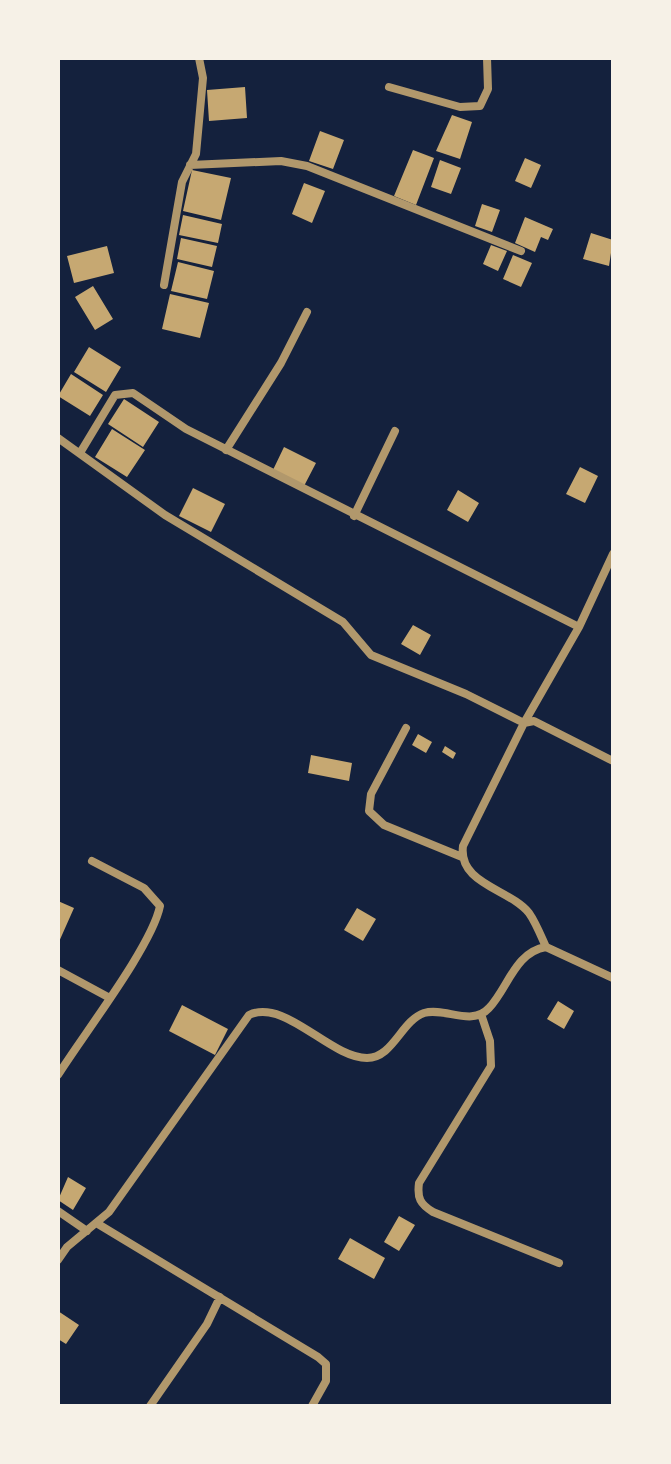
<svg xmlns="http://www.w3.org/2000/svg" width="671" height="1464" font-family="'Source Serif 4',serif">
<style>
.building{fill:#c6a872}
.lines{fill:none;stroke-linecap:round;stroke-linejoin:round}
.minor{stroke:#b1986c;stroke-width:8}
</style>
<rect width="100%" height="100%" fill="#14213d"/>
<path class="building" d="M 245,87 L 247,118 L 209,121 L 207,90 Z
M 452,115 L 472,122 L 460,159 L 436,151 Z
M 320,131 L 344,140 L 333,169 L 309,161 Z
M 413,150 L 434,158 L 416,205 L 394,196 Z
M 525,158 L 541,165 L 531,188 L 515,181 Z
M 440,160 L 461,168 L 451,194 L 431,187 Z
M 192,170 L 231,178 L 221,220 L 183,211 Z
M 304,183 L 325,191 L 312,223 L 292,214 Z
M 482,204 L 500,210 L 492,232 L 475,226 Z
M 183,215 L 222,224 L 218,243 L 179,235 Z
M 525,217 L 553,229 L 548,240 L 541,237 L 535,252 L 515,243 Z
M 591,233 L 613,240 L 609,266 L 583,259 Z
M 181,238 L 217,246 L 212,267 L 177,259 Z
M 491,245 L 507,251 L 498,271 L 483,264 Z
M 107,246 L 114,273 L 74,283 L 67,256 Z
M 513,255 L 532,263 L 521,287 L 503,279 Z
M 178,262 L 214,271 L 207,299 L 171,291 Z
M 93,286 L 113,319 L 95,330 L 75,297 Z
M 170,294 L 209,303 L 200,338 L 162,329 Z
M 89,347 L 121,367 L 106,392 L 74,372 Z
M 71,374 L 103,395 L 90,416 L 58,396 Z
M 124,399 L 159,422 L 143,447 L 108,424 Z
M 112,429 L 145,450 L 127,477 L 95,457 Z
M 284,447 L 316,463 L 303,488 L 272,472 Z
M 580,467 L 598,476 L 585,503 L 566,494 Z
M 193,488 L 225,504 L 211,532 L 179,516 Z
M 458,490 L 479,503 L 468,522 L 447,510 Z
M 413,625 L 431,635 L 420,655 L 401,644 Z
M 418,734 L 432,742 L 426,753 L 412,745 Z
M 445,746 L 456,753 L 453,759 L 442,752 Z
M 311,755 L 352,763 L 349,781 L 308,773 Z
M 58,901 L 74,908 L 58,944 Z
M 357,908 L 376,919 L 363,941 L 344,930 Z
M 558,1001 L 574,1011 L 564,1029 L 547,1019 Z
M 182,1005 L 228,1029 L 215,1055 L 169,1031 Z
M 68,1177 L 86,1188 L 73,1210 L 58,1200 Z
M 399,1216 L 415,1225 L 399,1251 L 384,1242 Z
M 350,1238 L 385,1258 L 374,1279 L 338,1259 Z
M 58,1311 L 79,1325 L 66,1344 L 58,1339 Z"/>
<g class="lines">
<path class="minor" d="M 389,87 L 460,107 L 480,106 L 488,89 L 487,58
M 190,165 L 281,161 L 307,166 L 521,251
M 164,285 L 182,182 L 196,154 L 203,78 L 199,58
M 58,438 L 165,515 L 343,622 L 371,655 L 466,694 L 524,723 L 534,721 L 613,761
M 226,450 L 281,363 L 307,312
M 80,453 L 115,395 L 133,393 L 186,429 L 579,627
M 354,516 L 395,431
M 406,728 L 371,794 L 369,811 L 384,825 L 462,857
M 546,947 C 541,936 536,923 529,913 C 510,889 458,884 463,846 L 524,723 L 579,627 L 613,554
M 58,970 L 108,997
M 481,1014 L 490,1041 L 491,1066 L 419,1183 C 417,1198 420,1204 433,1212 L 559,1263
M 58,1075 C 83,1035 152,946 160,906 L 144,888 L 92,861
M 58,1211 L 87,1231
M 98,1224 L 318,1357 L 326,1364 L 326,1381 L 312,1406
M 58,1260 L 67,1247 L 109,1212 L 249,1015 C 285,998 330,1058 367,1058 C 393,1058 401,1021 424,1013 C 445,1007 472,1027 489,1008 C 508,988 515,952 546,947 L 613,978
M 150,1406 L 207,1324 L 220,1297"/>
</g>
<rect width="671" height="1464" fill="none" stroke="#f6f1e7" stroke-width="120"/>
</svg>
